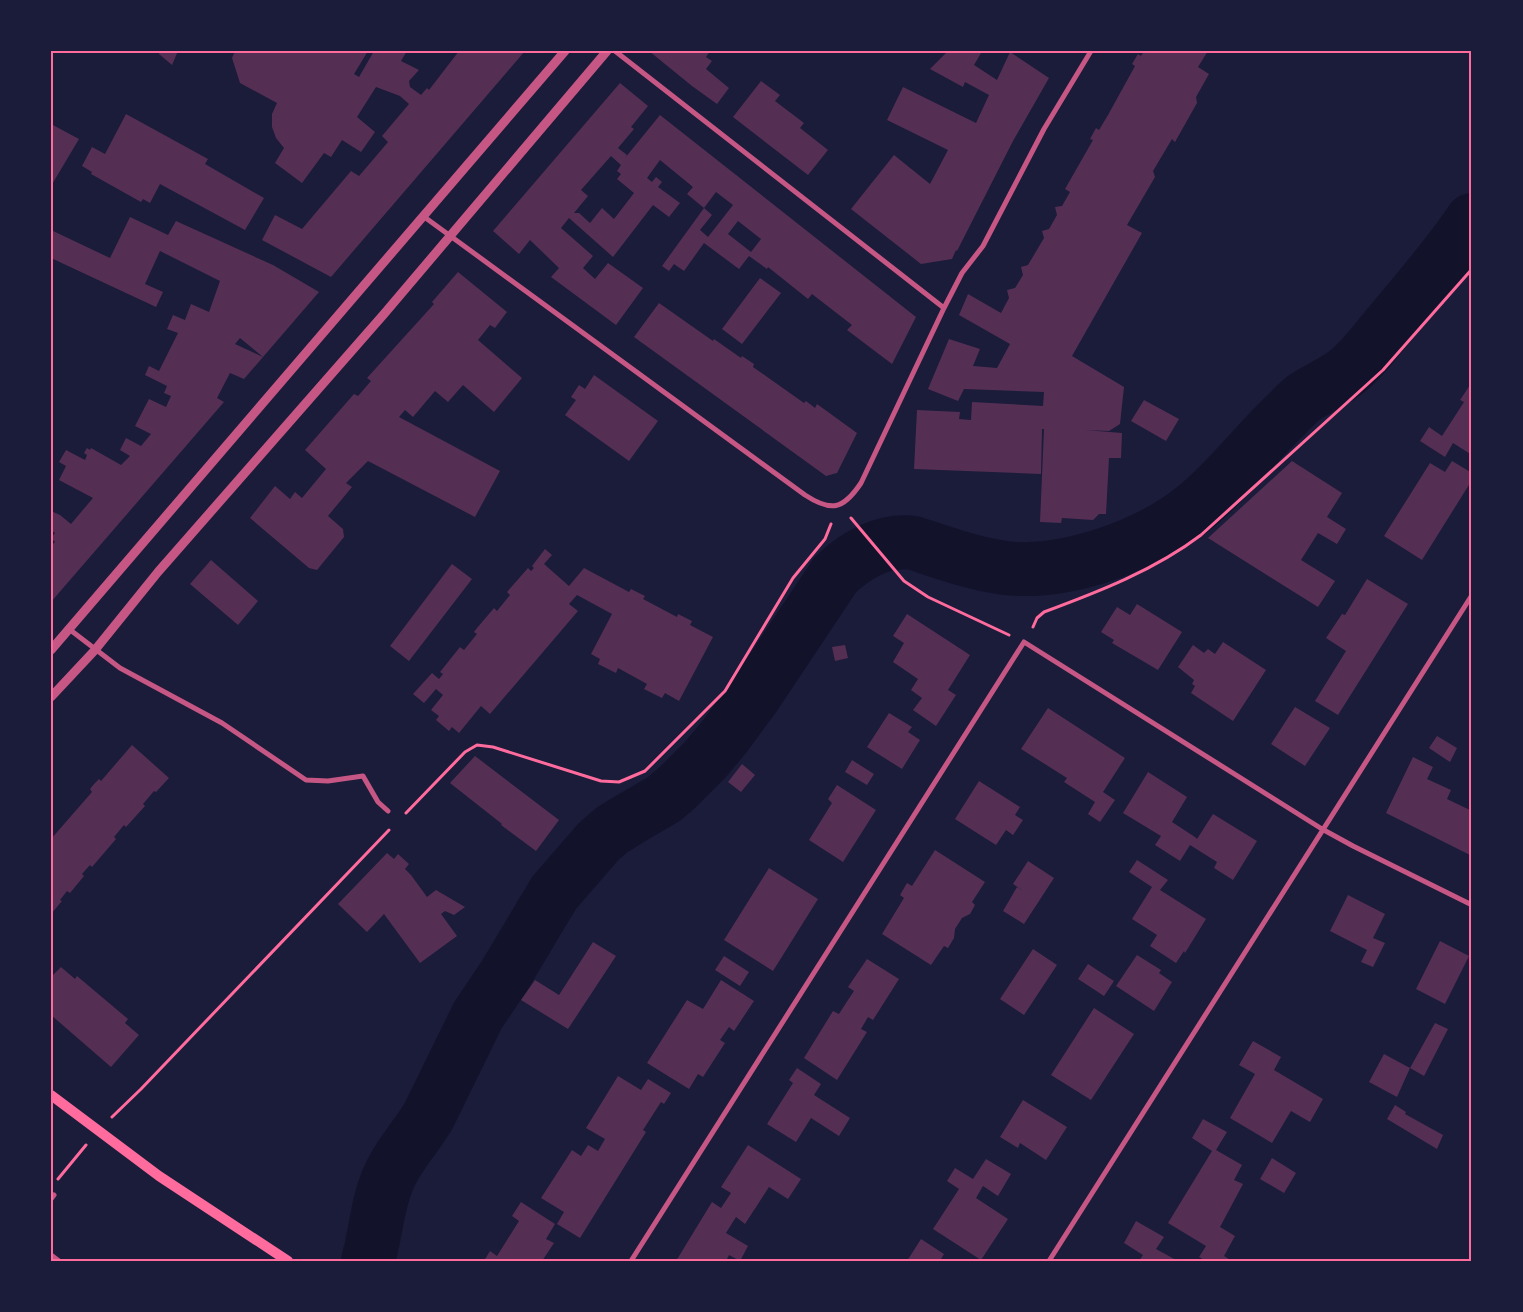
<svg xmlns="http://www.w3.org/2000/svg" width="1523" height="1312" font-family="Cabin,sans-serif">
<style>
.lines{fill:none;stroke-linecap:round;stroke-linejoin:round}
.river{stroke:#12122b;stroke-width:54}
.building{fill:#542f53;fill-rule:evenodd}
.path{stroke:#ff6b9d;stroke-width:3}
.minor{stroke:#c65784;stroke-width:5}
.tertiary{stroke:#c65784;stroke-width:9}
.secondary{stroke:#ff6b9d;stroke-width:10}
.neatline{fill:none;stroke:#ff6b9d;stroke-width:2}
</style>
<rect width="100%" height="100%" fill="#1b1b3a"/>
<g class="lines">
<path class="river" d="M 368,1261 C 376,1233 377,1203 389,1177 C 399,1154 417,1136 429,1115 L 478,1015 L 505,975 L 554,893 L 599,841 L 612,830 L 628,820 L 664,799 L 678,787 L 705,760 L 725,736 L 753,698 L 835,575 C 856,555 884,539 914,543 C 944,553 974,564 1005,568 C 1065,575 1146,546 1193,509 C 1227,482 1254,445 1286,415 C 1292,409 1298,402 1305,397 C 1320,387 1337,381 1350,369 C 1365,356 1377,339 1390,324 C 1418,290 1448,256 1472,220"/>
</g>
<path class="building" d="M 160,51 L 178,51 L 172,65 L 159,54 Z
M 235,51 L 368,51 L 354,74 L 359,77 L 374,51 L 407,51 L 401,61 L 419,70 L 409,81 L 410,87 L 421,95 L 427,88 L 429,90 L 459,51 L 525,51 L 331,277 L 262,240 L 275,215 L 302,229 L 351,171 L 359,176 L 377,155 L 388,142 L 382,136 L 409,104 L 400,96 L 376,87 L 357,117 L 375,132 L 361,152 L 342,140 L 331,157 L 324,153 L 302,183 L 275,163 L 284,148 L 276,138 L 272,127 L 272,114 L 277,103 L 240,83 L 232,58 Z
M 649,51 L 710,51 L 706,57 L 712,61 L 706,69 L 729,88 L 717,104 L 692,86 Z
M 948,51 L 979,51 L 981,53 L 974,65 L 997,80 L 1010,52 L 1049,78 L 1013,141 L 957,251 L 956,250 L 952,259 L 921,264 L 851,209 L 894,155 L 930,184 L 948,150 L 887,120 L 903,87 L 976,123 L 989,95 L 965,82 L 963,87 L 930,69 Z
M 1144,51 L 1208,51 L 1198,67 L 1209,74 L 1196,97 L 1197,103 L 1175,142 L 1172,139 L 1153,171 L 1155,177 L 1127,225 L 1142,233 L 1072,356 L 1124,387 L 1120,424 L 1109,431 L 1085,430 L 1122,433 L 1121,458 L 1109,458 L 1106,514 L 1099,514 L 1093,520 L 1062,518 L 1061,523 L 1040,522 L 1044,429 L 1042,429 L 1041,474 L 914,469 L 917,410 L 960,412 L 959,419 L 971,420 L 972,402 L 1043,406 L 1044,392 L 964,389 L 958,401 L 928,389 L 949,339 L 980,349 L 973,366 L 997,368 L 1010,344 L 959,315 L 968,294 L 1001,313 L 1009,298 L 1007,290 L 1015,288 L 1023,275 L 1021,267 L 1028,265 L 1044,238 L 1042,231 L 1049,229 L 1057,215 L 1055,207 L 1062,206 L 1070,192 L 1065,189 L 1093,140 L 1090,139 L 1096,128 L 1099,130 L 1108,115 L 1135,66 L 1132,64 L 1138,54 L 1141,56 Z
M 761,81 L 780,95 L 775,101 L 804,123 L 800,128 L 828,150 L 808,175 L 733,117 Z
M 620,83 L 648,106 L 631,127 L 634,129 L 618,148 L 627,155 L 625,158 L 660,115 L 916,317 L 892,364 L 847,330 L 852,325 L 812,294 L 808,299 L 768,267 L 767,269 L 749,256 L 739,269 L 704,243 L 684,271 L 674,264 L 669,271 L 662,266 L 704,208 L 712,215 L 700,230 L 708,237 L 733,205 L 716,192 L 704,208 L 687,194 L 693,187 L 660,160 L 647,178 L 652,182 L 656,177 L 662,182 L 658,187 L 680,203 L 669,217 L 653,205 L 613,257 L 569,218 L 561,228 L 593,256 L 583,268 L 595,279 L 608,263 L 643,288 L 616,325 L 551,277 L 559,268 L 530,240 L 519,254 L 493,231 ZM 611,156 L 621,165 L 617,171 L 621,174 L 617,179 L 634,193 L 614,219 L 602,208 L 590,223 L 579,213 L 574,213 L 588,196 L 581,190 ZM 738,221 L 761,239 L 751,252 L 728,234 Z
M 126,114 L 208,159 L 205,164 L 264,198 L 245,230 L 160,184 L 150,203 L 143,199 L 141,202 L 91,174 L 92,172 L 82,166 L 92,147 L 105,154 Z
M 51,124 L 79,139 L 51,186 Z
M 130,217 L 168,235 L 176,221 L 273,265 L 319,292 L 244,379 L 230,373 L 217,398 L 224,402 L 51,602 L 51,546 L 55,542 L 51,538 L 55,533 L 51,530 L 51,511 L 60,515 L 71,524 L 93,498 L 59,480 L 66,466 L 59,462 L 66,450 L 85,460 L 87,455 L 84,453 L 87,448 L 90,450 L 91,448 L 121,465 L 130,456 L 120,450 L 126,438 L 141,446 L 151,434 L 135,426 L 149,399 L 166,407 L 171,396 L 164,393 L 167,386 L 145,375 L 149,366 L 159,371 L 178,333 L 167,329 L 173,315 L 185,320 L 191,304 L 209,312 L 220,281 L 160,251 L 145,284 L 163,292 L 156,307 L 51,258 L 51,230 L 110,258 ZM 240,338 L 263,357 L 235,344 Z
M 458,272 L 507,312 L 495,328 L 490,325 L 478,340 L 522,378 L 494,412 L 463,385 L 448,402 L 435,391 L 413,417 L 405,410 L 399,417 L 500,471 L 475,517 L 368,461 L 346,483 L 352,487 L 328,516 L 343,529 L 344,537 L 317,570 L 309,568 L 250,518 L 275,486 L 290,499 L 295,492 L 302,498 L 326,469 L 305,450 L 354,394 L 358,396 L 371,381 L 367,378 L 434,304 L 432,302 Z
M 760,278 L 781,293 L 742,344 L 722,329 Z
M 659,303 L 713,341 L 714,339 L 741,358 L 742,356 L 754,364 L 753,367 L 804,403 L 806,401 L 815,408 L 817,404 L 857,433 L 837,473 L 826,476 L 634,337 Z
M 594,375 L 658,421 L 629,461 L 565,415 L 576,400 L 571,397 L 579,385 L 585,389 Z
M 1472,382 L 1472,455 L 1453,443 L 1445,457 L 1420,441 L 1429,427 L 1442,436 L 1464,402 L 1460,400 Z
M 1144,400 L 1179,419 L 1166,441 L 1131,421 Z
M 1292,461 L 1342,493 L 1327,517 L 1346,529 L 1337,544 L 1318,533 L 1301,560 L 1335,581 L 1318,607 L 1208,538 Z
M 1452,461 L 1472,473 L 1472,480 L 1422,560 L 1384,536 L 1430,463 L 1445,472 Z
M 545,549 L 552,555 L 544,564 L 569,586 L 584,568 L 629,592 L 631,589 L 645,596 L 643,599 L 677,617 L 678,614 L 692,621 L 690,625 L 713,637 L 679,701 L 665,693 L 662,698 L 644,689 L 647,684 L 618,668 L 616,673 L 598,664 L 600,659 L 591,654 L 612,614 L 577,595 L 569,604 L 578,611 L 490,714 L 481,706 L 459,733 L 452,727 L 449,731 L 436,720 L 439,716 L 431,710 L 443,695 L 436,689 L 424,703 L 413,694 L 432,673 L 439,679 L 443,674 L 440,672 L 460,647 L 464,650 L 477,634 L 474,632 L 477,628 L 494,608 L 497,611 L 510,595 L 507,592 L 528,568 L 531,571 L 534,568 L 532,566 Z
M 211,560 L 258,601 L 238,625 L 190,584 Z
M 452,564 L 472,579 L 409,661 L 390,646 Z
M 1367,579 L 1408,604 L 1338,715 L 1315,701 L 1346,651 L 1326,638 L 1342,614 L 1345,615 Z
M 1137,604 L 1182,632 L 1158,670 L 1112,643 L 1114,640 L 1101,632 L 1117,607 L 1130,615 Z
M 907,614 L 970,655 L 948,690 L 956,695 L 936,726 L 913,710 L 922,698 L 911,690 L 918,679 L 893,662 L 904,643 L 893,636 Z
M 1223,642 L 1266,670 L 1233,721 L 1191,693 L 1195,686 L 1192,684 L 1194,680 L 1178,667 L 1193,645 L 1204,653 L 1208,649 L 1215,654 Z
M 845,645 L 848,658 L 835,661 L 832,647 Z
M 1295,707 L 1330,728 L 1305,766 L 1271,744 Z
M 1048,708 L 1125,758 L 1103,792 L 1115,800 L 1100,822 L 1088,814 L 1095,802 L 1064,782 L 1067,778 L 1021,749 Z
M 889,713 L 912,727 L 908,732 L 920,740 L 902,769 L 867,747 Z
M 1437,736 L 1457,748 L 1450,762 L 1429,748 Z
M 132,745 L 169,778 L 156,792 L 154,791 L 143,804 L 145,806 L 126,827 L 124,825 L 114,837 L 116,839 L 92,867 L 90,865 L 82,874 L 84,876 L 70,893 L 67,891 L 60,900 L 62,901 L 51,914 L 51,839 L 92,792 L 90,789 L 94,784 L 99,779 L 101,781 Z
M 475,756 L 559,820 L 536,851 L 501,825 L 502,824 L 450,783 Z
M 1413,757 L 1433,767 L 1427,779 L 1451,790 L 1447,799 L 1472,811 L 1472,856 L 1386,813 Z
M 852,760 L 874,774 L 867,785 L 845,772 Z
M 742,764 L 755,775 L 741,792 L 728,782 Z
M 1148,772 L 1187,797 L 1172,822 L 1195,837 L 1197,839 L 1213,814 L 1257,841 L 1233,880 L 1214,868 L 1217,862 L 1190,845 L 1180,861 L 1155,845 L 1161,836 L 1123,813 Z
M 979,781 L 1020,807 L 1015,815 L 1023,820 L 1013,835 L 1006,830 L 996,845 L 955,819 Z
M 837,785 L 876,810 L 843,862 L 809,840 L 832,803 L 828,799 Z
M 935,850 L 985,882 L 972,902 L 975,905 L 970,914 L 962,918 L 955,929 L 954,938 L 948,948 L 944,946 L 931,965 L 882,934 L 904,898 L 900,895 L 907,883 L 912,886 Z
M 387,853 L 394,859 L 398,854 L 409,864 L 405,869 L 411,875 L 427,897 L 436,890 L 465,907 L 454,915 L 445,911 L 441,914 L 457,936 L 420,963 L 384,914 L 367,932 L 338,904 Z
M 1137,860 L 1168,880 L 1160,890 L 1206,919 L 1185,953 L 1184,951 L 1176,963 L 1150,946 L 1157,935 L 1132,919 L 1152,887 L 1129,872 Z
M 1028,861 L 1054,878 L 1024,924 L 1003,911 L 1017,887 L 1024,891 L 1013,884 Z
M 769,868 L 818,899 L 773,971 L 724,940 Z
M 1348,895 L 1385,914 L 1373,938 L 1385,943 L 1373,967 L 1361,962 L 1367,950 L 1330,931 Z
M 1440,941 L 1469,956 L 1445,1004 L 1416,989 Z
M 593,942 L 616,956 L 568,1029 L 521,1000 L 535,980 L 559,995 Z
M 1033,949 L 1057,965 L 1024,1015 L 1000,999 Z
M 1137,955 L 1161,970 L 1159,973 L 1172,982 L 1154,1011 L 1116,986 Z
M 724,956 L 749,972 L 740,986 L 715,970 Z
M 867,959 L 899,979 L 873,1020 L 868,1017 L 861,1029 L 867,1032 L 837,1080 L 804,1058 L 833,1011 L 839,1014 L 846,1003 L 854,991 L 848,987 Z
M 1088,964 L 1114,981 L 1104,996 L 1078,979 Z
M 61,967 L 75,979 L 77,976 L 128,1019 L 125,1023 L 139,1035 L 111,1067 L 51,1015 L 51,977 Z
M 721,980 L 754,1001 L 734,1031 L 729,1027 L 720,1040 L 725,1043 L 703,1077 L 698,1074 L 689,1089 L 647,1063 L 687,1000 L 703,1009 Z
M 1094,1008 L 1134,1034 L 1091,1100 L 1051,1075 Z
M 1435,1023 L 1448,1029 L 1424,1076 L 1410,1068 L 1397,1097 L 1369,1082 L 1384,1054 L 1410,1068 Z
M 1253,1041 L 1281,1057 L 1274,1070 L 1323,1099 L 1310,1122 L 1291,1111 L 1272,1143 L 1230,1118 L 1255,1074 L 1239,1065 Z
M 797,1068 L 821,1084 L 814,1095 L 850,1118 L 839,1136 L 811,1118 L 796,1142 L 767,1124 L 793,1083 L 789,1080 Z
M 618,1076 L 641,1090 L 648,1079 L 671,1093 L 664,1104 L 661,1102 L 643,1130 L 646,1132 L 580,1238 L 557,1224 L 564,1212 L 541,1198 L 572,1150 L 581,1156 L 588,1145 L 598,1151 L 605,1139 L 586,1128 Z
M 1023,1100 L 1067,1127 L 1046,1160 L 1020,1143 L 1018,1148 L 1000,1137 Z
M 1395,1105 L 1406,1112 L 1405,1114 L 1443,1135 L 1437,1149 L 1387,1119 Z
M 1203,1119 L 1227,1132 L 1216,1150 L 1242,1165 L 1234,1180 L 1243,1184 L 1220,1227 L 1235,1236 L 1224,1256 L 1232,1261 L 1206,1261 L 1199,1257 L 1206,1246 L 1168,1223 L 1212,1151 L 1192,1138 Z
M 748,1145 L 801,1179 L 788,1199 L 769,1187 L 745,1224 L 736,1217 L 726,1233 L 748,1246 L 740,1261 L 729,1255 L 726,1261 L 676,1261 L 712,1202 L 721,1208 L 731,1193 L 721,1187 Z
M 1272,1158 L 1296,1173 L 1284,1193 L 1260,1179 Z
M 986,1159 L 1011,1174 L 998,1196 L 983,1186 L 976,1198 L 1008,1219 L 981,1260 L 933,1229 L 959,1189 L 947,1181 L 955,1168 L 973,1179 Z
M 521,1202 L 555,1224 L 546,1239 L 554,1243 L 542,1261 L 484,1261 L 490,1251 L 497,1256 L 519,1221 L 512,1216 Z
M 1136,1221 L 1164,1237 L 1156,1249 L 1178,1261 L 1139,1261 L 1143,1255 L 1124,1243 Z
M 921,1239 L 944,1254 L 940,1261 L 907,1261 Z"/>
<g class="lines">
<path class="path" d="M 851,518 L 904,581 L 928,597 L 1009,635
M 1033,627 L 1037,618 L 1044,612 C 1098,592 1155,570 1201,535 L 1383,370 L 1472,269
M 406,813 L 465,752 L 477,745 L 493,747 L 601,781 L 619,782 L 645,771 L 725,691 L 793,578 L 825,539 L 831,524
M 112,1117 L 141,1089 L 389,830
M 58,1179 L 86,1145"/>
<path class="minor" d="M 615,51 L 944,308
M 423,216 L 805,495 C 831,512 843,510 861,483 L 944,308 L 962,273 L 983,246 L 1044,129 L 1091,51
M 69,629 L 120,668 L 222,723 L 306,780 L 328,781 L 363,776 L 378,802 L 388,811
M 51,1199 L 54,1195
M 51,1255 L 59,1261
M 631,1261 L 1024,642 L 1322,829 L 1353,846 L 1472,905
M 1049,1261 L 1472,595"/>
<path class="tertiary" d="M 51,650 L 565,51
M 51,697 L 95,650 L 158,572 L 384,314 L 607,51"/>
<path class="secondary" d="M 51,1095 L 159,1176 L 288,1261"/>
</g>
<rect width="1523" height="1312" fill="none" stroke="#1b1b3a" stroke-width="105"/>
<rect x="52" y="52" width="1418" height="1208" class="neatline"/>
</svg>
